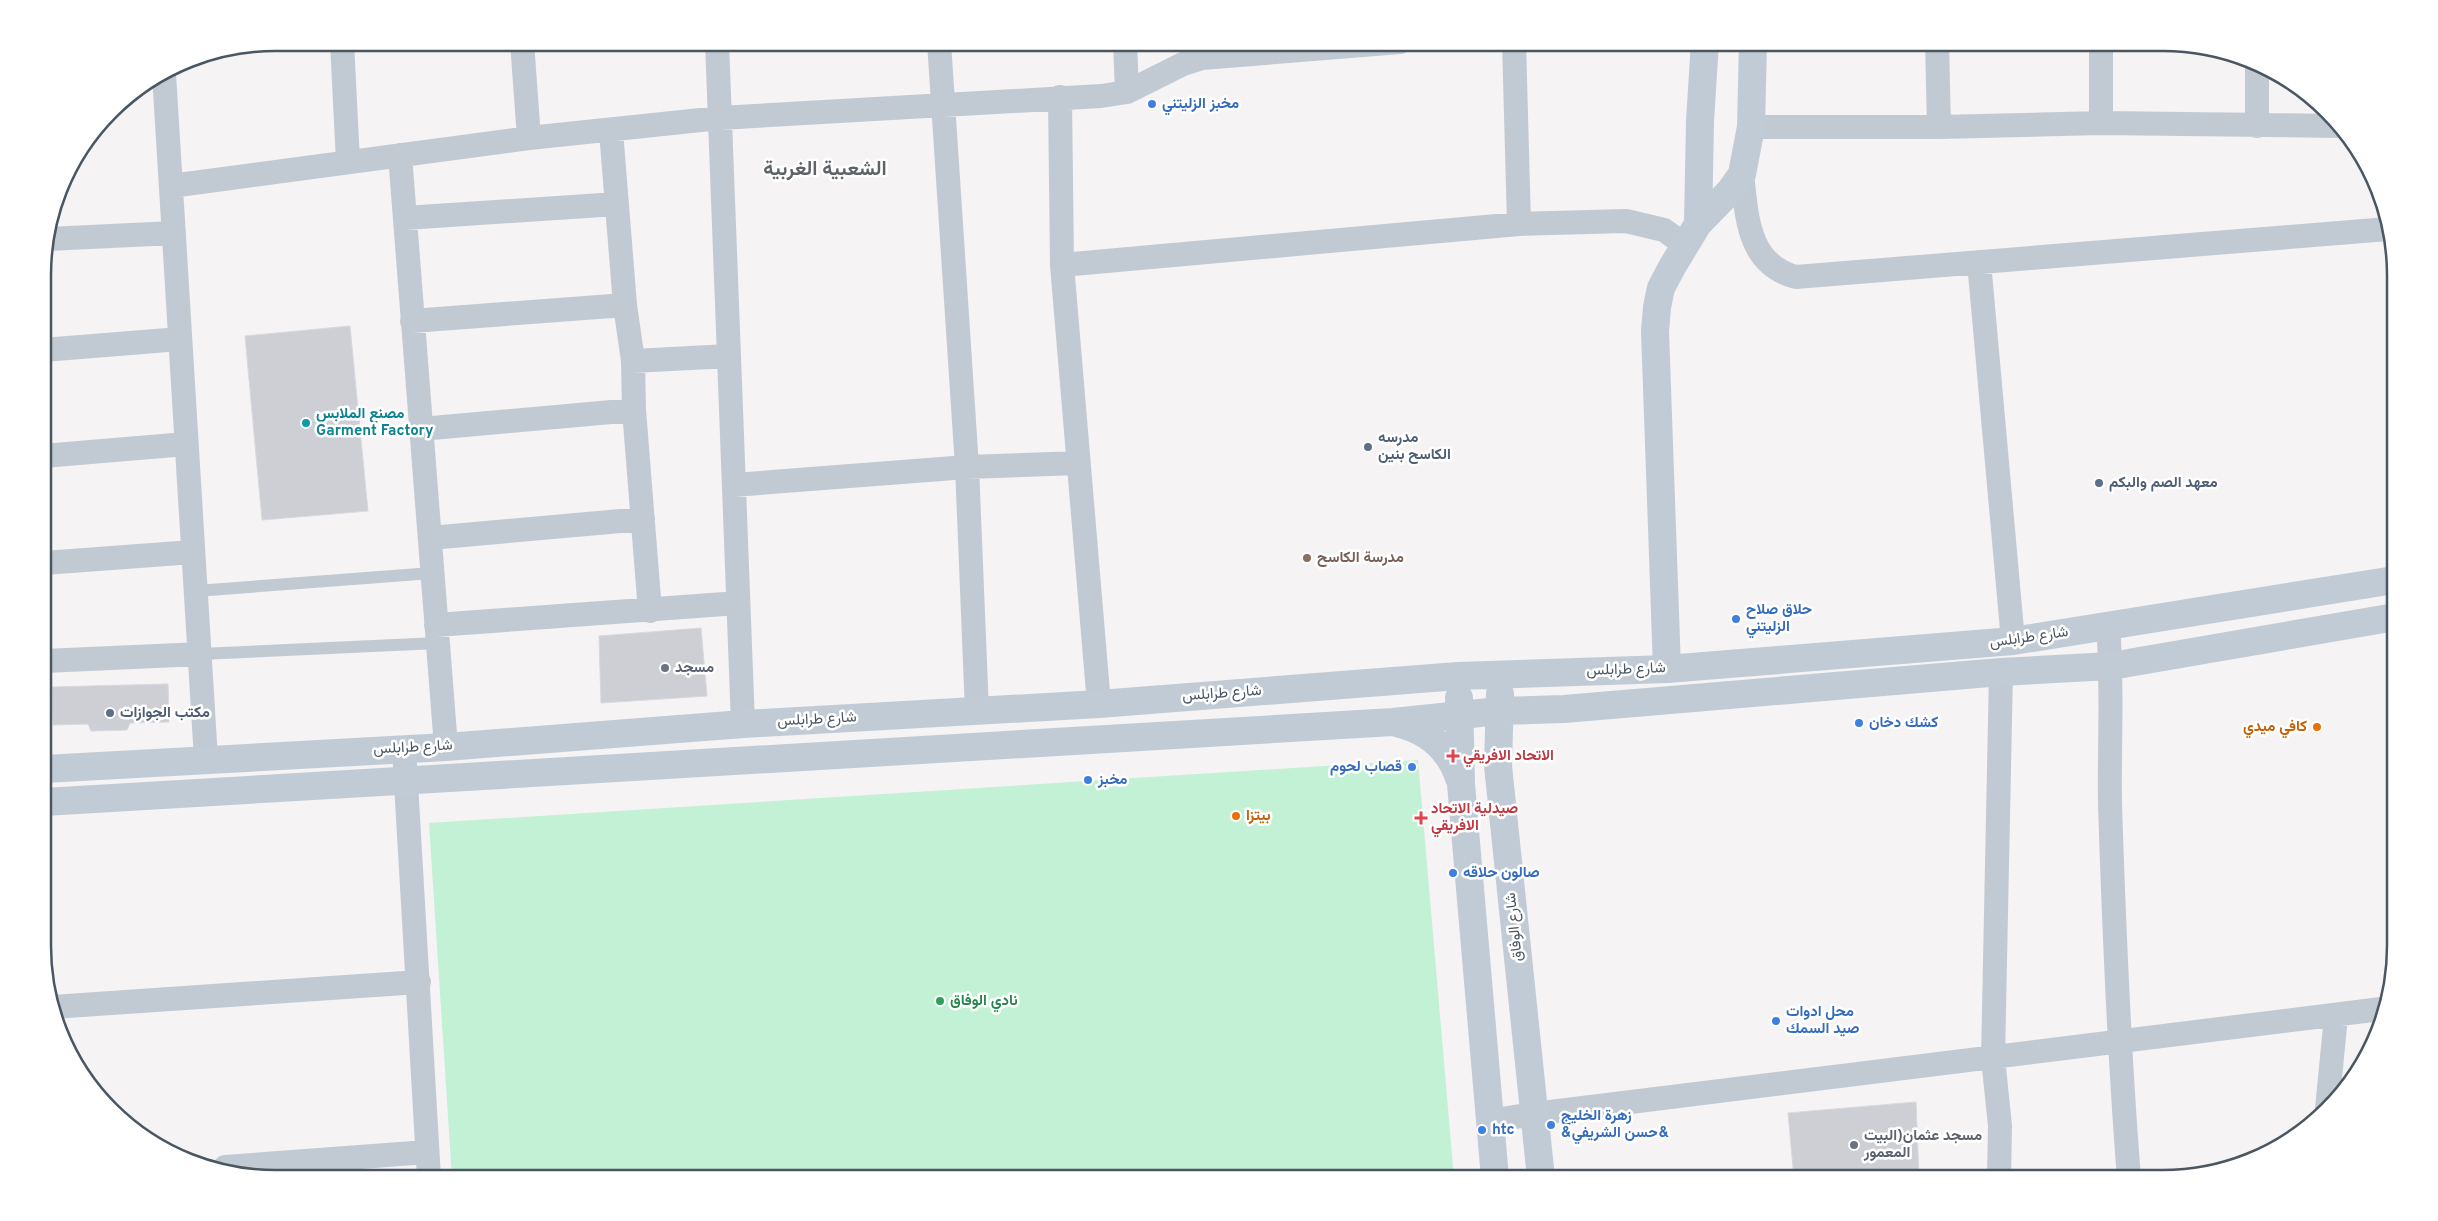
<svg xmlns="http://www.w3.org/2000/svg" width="2438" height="1221" font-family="Overpass,Vazirmatn,sans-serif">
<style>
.garden{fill:#c3f1d5}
.building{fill:#cdcfd5;stroke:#d7d9de}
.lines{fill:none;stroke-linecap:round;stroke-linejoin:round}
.lane{stroke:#c1cad2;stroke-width:12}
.street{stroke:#c1cad2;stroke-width:24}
.secondary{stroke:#c1cbd6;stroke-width:28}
.shop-dot{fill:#3f7fe0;stroke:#fff;stroke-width:2}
.culture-dot{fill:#0f9aa8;stroke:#fff;stroke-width:2}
.service-dot{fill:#5c6f8a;stroke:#fff;stroke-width:2}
.education-dot{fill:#8d6e63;stroke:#fff;stroke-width:2}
.worship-dot{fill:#6b7280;stroke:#fff;stroke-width:2}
.food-dot{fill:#e8710a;stroke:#fff;stroke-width:2}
.health-dot{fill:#e0444e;stroke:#fff;stroke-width:2}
.leisure-dot{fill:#2e9e5b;stroke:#fff;stroke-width:2}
.labels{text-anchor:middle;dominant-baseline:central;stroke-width:5;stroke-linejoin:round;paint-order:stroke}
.shop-label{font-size:15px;font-weight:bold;fill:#366cbe;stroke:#fff;text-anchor:start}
.culture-label{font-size:15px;font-weight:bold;fill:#0d838f;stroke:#fff;text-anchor:start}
.service-label{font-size:15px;font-weight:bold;fill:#4e5e75;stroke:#fff;text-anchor:start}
.education-label{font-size:15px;font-weight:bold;fill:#785e54;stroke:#fff;text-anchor:start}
.street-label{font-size:15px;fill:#4a5661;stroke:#fff}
.worship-label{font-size:15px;font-weight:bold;fill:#5b616d;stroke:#fff;text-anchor:start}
.food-label{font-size:15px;font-weight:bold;fill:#c56008;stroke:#fff;text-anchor:end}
.health-label{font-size:15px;font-weight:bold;fill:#be3a42;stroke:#fff;text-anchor:start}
.leisure-label{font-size:15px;font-weight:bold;fill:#27864d;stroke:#fff;text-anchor:start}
.district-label{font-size:20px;font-weight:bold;fill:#5f6368;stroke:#fff}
.rim{fill:none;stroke:#4a5661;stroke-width:2.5}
</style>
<rect width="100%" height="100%" fill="#f5f3f3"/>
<path class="garden" d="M 1418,760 L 1454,1178 L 452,1178 L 429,823 Z"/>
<path class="building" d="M 350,326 L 368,511 L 262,520 L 245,336 Z
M 701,628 L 707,696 L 601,703 L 599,636 Z
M 168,684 L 169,722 L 130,723 L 127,730 L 91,731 L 88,724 L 53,725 L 52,687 Z
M 1916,1102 L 1919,1177 L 1794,1178 L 1788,1113 Z"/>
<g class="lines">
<path class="lane" d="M 196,591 L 432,573
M 201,654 L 438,643"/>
<path class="street" d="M 342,42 L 348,162
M 522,42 L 529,138
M 717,42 L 743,724
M 939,42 L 967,467 L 977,711
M 1125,42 L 1127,92
M 1514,42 L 1519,224
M 1937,42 L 1939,127
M 2257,64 L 2257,126
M 164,74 L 206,759
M 1060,97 L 1062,265 L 1099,704
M 2101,123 L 2101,42
M 1751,127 L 1939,127 L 2101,123 L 2339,126
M 611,131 L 625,305 L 633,361 L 634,410 L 650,611
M 400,155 L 446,747
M 1742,174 C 1747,216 1747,264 1796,277 L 2388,229
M 171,186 L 529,138 L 720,118 L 1101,96 L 1127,92 L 1183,64 L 1202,58 L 1400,42
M 405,218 L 617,204
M 48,239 L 174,233
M 1979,262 L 2013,641
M 1062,265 L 1519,224 L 1626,221 L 1664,230 L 1685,245
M 412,321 L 625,305
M 43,350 L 180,339
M 633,361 L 729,356
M 421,429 L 634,410
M 43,456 L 186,444
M 734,485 L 967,467 L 1078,463
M 430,538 L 643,519
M 44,563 L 193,552
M 436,625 L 738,603
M 2108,626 C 2113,686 2109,745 2110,804 C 2114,929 2119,1053 2129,1178
M 44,661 L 201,654
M 404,749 L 429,1178
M 53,1007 L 419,982
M 2327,1109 L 2336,1016
M 1489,1121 L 1534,1114 L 2381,1009
M 225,1167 L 427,1152
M 1999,1178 L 2000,1126 L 1993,1058 L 2001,672"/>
<path class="secondary" d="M 1698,224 L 1700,121 L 1705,42
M 1667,669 L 1655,331 L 1657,307 L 1661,288 L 1672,267 L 1698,224 L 1730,191 L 1742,174 L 1751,127 L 1753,42
M 1500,694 L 1498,766 L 1541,1178
M 1459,698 L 1461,784 L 1495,1178
M 1397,723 C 1427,730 1449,748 1459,778
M 44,769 L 446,747 L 743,724 L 1099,704 L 1458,676 L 1667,669 L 2013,641 L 2394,580
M 44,802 L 1393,722 L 1499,711 L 1564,709 L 2001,672 L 2111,666 L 2395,617"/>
</g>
<g class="shop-dot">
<circle cx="1152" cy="104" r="5"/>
<circle cx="1736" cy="619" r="5"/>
<circle cx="1859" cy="723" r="5"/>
<circle cx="1412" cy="767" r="5"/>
<circle cx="1088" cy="780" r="5"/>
<circle cx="1453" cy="873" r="5"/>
<circle cx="1776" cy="1021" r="5"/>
<circle cx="1551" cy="1125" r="5"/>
<circle cx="1482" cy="1130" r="5"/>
</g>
<circle class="culture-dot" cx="306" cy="423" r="5"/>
<g class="service-dot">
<circle cx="1368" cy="447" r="5"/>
<circle cx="2099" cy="483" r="5"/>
<circle cx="110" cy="713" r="5"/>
</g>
<circle class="education-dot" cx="1307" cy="558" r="5"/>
<g class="worship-dot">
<circle cx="665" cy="668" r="5"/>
<circle cx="1854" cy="1145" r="5"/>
</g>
<g class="food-dot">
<circle cx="2317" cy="727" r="5"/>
<circle cx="1236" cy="816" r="5"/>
</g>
<g class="health-dot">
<path d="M1450.5 748.5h5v5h5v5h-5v5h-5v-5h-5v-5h5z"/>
<path d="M1418.5 810.5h5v5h5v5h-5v5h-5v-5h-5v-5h5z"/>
</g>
<circle class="leisure-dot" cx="940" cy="1001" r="5"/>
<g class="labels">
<g class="shop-label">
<text x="1162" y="104">مخبز الزليتني</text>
<text x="1746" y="610">حلاق صلاح<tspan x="1746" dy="17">الزليتني</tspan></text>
<text x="1869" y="723">كشك دخان</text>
<text x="1402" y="767" text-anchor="end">قصاب لحوم</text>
<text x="1098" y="780">مخبز</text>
<text x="1463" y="873">صالون حلاقه</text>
<text x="1786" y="1012">محل ادوات<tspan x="1786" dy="17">صيد السمك</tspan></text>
<text x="1561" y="1116">زهرة الخليج<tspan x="1561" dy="17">&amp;حسن الشريفي&amp;</tspan></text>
<text x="1492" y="1130">htc</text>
</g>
<g class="culture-label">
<text x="316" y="414">مصنع الملابس<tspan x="316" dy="17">Garment Factory</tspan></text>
</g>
<g class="service-label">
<text x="1378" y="438">مدرسه<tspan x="1378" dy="17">الكاسح بنين</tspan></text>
<text x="2109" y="483">معهد الصم والبكم</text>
<text x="120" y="713">مكتب الجوازات</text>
</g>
<g class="education-label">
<text x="1317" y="558">مدرسة الكاسح</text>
</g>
<g class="street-label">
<text transform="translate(2029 638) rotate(-8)">شارع طرابلس</text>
<text transform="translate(1626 670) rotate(-2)">شارع طرابلس</text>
<text transform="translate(1222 694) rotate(-4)">شارع طرابلس</text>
<text transform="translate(817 720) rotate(-3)">شارع طرابلس</text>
<text transform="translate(413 748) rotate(-3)">شارع طرابلس</text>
<text transform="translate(1515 927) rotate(-96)">شارع الوفاق</text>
</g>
<g class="worship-label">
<text x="675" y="668">مسجد</text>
<text x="1864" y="1136">مسجد عثمان(البيت<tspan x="1864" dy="17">المعمور</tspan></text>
</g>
<g class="food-label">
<text x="2307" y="727">كافي ميدي</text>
<text x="1246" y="816" text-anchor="start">بيتزا</text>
</g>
<g class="health-label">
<text x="1463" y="756">الاتحاد الافريقي</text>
<text x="1431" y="809">صيدلية الاتحاد<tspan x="1431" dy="17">الافريقي</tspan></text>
</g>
<g class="leisure-label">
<text x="950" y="1001">نادي الوفاق</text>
</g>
<g class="district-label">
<text x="825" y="170">الشعبية الغربية</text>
</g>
</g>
<path d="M0 0H2438V1221H0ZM275 51H2163A224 224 0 0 1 2387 275V946A224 224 0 0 1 2163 1170H275A224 224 0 0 1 51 946V275A224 224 0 0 1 275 51Z" fill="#fff" fill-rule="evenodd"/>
<path class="rim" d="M275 51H2163A224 224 0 0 1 2387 275V946A224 224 0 0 1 2163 1170H275A224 224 0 0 1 51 946V275A224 224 0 0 1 275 51Z"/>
</svg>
